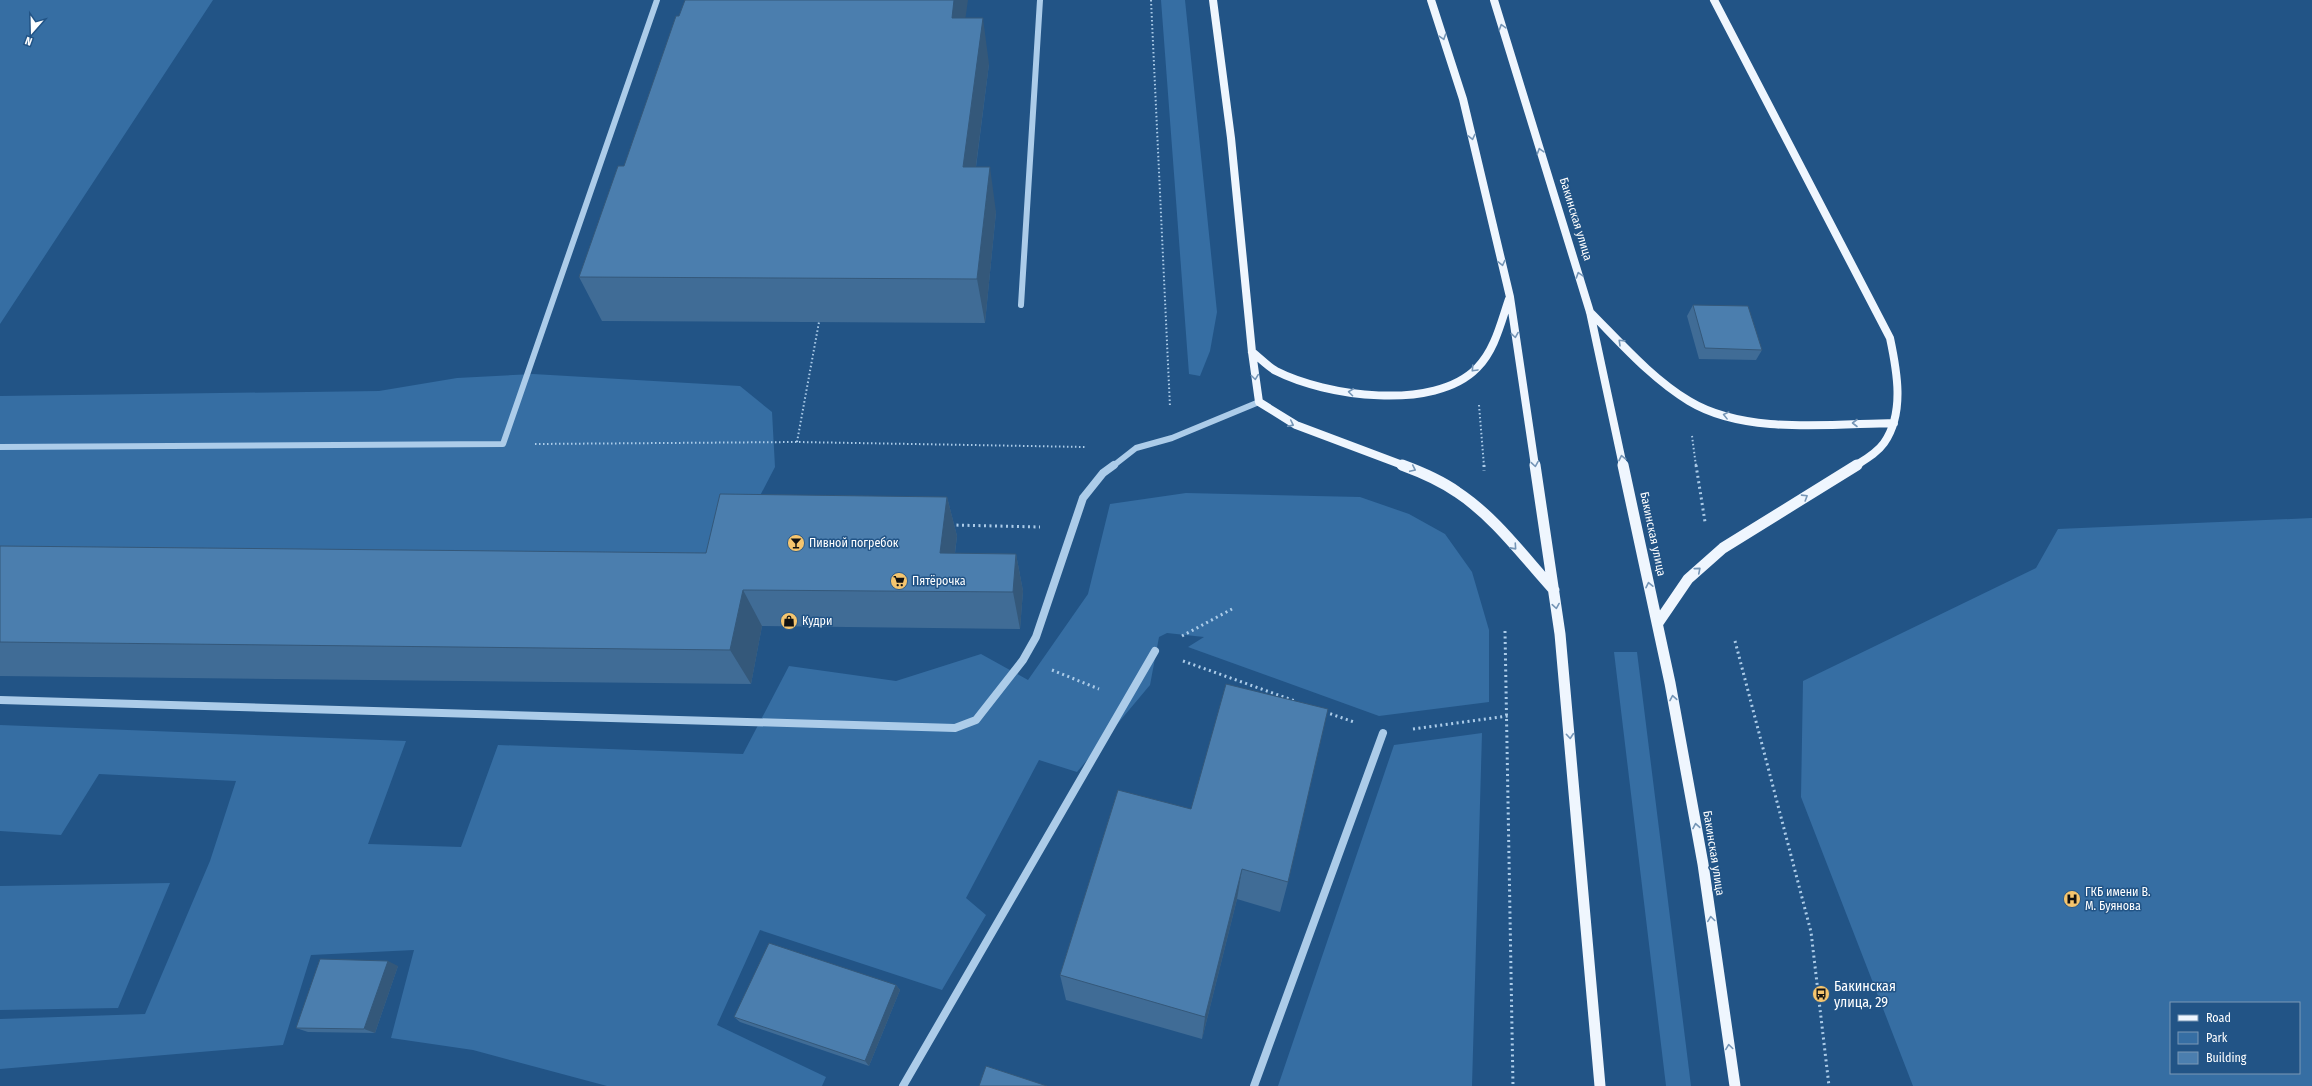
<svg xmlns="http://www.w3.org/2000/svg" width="2312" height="1086" font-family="'Fira Sans Condensed',sans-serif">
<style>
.green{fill:#366ea3;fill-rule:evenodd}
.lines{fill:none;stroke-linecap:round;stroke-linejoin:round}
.path-far1{stroke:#accce9;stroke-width:2;stroke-dasharray:1.5 2.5;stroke-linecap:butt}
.path{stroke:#accce9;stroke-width:3;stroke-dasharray:2 3.5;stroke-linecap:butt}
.minor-far1{stroke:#accce9;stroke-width:6}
.minor{stroke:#accce9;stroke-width:8}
.major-far1{stroke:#eff6fe;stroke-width:8}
.major{stroke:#eff6fe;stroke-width:11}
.wall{fill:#406c96}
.shaded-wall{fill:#34587a}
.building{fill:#4b7eae;stroke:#34587a}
.oneway{stroke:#7495b6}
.labels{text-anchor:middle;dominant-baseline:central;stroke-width:3;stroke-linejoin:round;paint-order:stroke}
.street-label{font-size:12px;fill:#fff;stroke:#225486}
.poi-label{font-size:12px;fill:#fff;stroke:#225486;text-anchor:start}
.near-poi-label{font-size:14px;fill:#fff;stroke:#225486;text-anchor:start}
</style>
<rect width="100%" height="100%" fill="#225486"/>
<path class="green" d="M 0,0 L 213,0 L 0,324 Z
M 1161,0 L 1185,0 L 1217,312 L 1210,351 L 1200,376 L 1189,374 Z
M 533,374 L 740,386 L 772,412 L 775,467 L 740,534 L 727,590 L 0,583 L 0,396 L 379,391 L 457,378 Z
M 1186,493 L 1360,497 L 1409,514 L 1445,534 L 1472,572 L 1489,630 L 1489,702 L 1379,716 L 1188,647 L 1204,637 L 1167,633 L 1159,637 L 1150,685 L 1077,772 L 1039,760 L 966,898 L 986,915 L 942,990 L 760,930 L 717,1025 L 826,1077 L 822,1086 L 607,1086 L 473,1050 L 391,1038 L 414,950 L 311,955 L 283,1045 L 0,1069 L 0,1019 L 145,1014 L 210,861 L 236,781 L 99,774 L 61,835 L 0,831 L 0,725 L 406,741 L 368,844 L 461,847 L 498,745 L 743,754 L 789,666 L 896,681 L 981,654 L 1028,680 L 1088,594 L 1110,504 Z
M 2312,518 L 2312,1086 L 1913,1086 L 1801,797 L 1803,681 L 2036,568 L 2058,529 ZM 2171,1003 L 2299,1003 L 2299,1073 L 2171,1073 Z
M 1614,652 L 1637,652 L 1691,1086 L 1666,1086 Z
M 1482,733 L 1472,1086 L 1278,1086 L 1394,745 Z
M 170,883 L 118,1008 L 0,1010 L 0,886 Z"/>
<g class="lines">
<path class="path-far1" d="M 1151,0 L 1170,407
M 1479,405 L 1484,466
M 1692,436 L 1696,466
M 797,442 L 819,322
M 535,444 L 797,442 L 1086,447"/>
<path class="path" d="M 1484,465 L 1484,471
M 1696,465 L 1705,522
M 951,525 L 1040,527
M 1505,631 L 1513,1086
M 1182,636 L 1232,609
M 1735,641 L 1811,932 L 1829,1086
M 1183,661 L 1295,701
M 1052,670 L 1099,689
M 1325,712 L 1354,722
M 1413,729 L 1508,716"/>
<path class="minor-far1" d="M 1021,305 L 1040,0
M 0,447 L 503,444 L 657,0
M 1113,466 L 1136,448 L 1172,438 L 1259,402"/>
<path class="minor" d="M 0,700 L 955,728 L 976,720 L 1023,660 L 1036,637 L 1083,498 L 1103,473 L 1114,465
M 903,1086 L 1155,651
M 1254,1086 L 1383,733"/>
<path class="major-far1" d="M 1213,0 L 1231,138 L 1252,352 L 1259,402 L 1296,425 L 1405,466
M 1431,0 L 1463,99 L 1510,297 L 1535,466
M 1494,0 L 1590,312 L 1623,466
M 1714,0 L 1890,338 C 1897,371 1905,413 1884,443 C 1877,453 1866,459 1855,466
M 1590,312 C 1621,343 1651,378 1689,401 C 1745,435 1831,424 1894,423
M 1252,352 C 1260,358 1267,366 1276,371 C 1325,396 1434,412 1477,368 C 1495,350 1501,322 1509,299"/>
<path class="major" d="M 1402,465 C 1421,472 1440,480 1457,492 C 1495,517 1523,556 1554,590
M 1535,465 L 1560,634 L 1600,1086
M 1623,465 L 1670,683 L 1703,864 L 1735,1086
M 1658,623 L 1688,579 L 1723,548 L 1857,465"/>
</g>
<path class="wall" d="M 989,64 L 976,167 L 996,212 L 985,323 L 602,321 L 579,277 L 624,166 Z
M 1693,305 L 1762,350 L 1756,360 L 1699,359 L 1687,316 Z
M 947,497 L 957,536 L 955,553 L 1016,554 L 1023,591 L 1020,629 L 762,626 L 751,684 L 0,676 L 0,546 L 706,553 Z
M 1118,790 L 1288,882 L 1280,912 L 1237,899 L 1202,1039 L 1066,1000 L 1060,975 Z
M 398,966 L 375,1033 L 308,1032 L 296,1028 Z
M 896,985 L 900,990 L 869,1066 L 740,1022 L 734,1017 Z"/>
<path class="shaded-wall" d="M 954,0 L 968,0 L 959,64 L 952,18 Z
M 983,18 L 989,64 L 970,212 L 963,167 Z
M 990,167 L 996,212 L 985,323 L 977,279 Z
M 947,497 L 957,536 L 950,590 L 940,553 Z
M 1016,554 L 1023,591 L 1020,629 L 1013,592 Z
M 743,590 L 762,626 L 751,684 L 730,650 Z
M 1242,869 L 1237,899 L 1202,1039 L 1205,1017 Z
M 388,961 L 398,966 L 375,1033 L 364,1029 Z
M 896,985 L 900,990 L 869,1066 L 865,1061 Z"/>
<path class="building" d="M 685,0 L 954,0 L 952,18 L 983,18 L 963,167 L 990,167 L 977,279 L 579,277 L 618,166 L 624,166 L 676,16 L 679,16 Z
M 1693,305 L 1748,306 L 1762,350 L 1705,348 Z
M 720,494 L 947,497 L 940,553 L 1016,554 L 1013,592 L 743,590 L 730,650 L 0,642 L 0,546 L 706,553 Z
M 1226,684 L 1328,709 L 1288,882 L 1242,869 L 1205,1017 L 1060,975 L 1118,790 L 1191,809 Z
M 769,943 L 896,985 L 865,1061 L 734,1017 Z
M 320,959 L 388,961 L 364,1029 L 296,1028 Z
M 986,1066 L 1047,1086 L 979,1086 Z"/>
<defs><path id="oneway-chevron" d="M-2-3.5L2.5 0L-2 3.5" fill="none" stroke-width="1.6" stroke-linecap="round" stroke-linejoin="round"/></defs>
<g class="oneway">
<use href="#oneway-chevron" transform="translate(1502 27) rotate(-107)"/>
<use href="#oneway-chevron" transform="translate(1443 37) rotate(72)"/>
<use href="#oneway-chevron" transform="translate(1472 137) rotate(77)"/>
<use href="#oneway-chevron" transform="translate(1540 151) rotate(-107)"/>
<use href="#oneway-chevron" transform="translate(1502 263) rotate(77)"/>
<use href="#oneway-chevron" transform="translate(1579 275) rotate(-107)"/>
<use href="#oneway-chevron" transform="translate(1515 335) rotate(81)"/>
<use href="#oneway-chevron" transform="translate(1621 342) rotate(-136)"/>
<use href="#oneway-chevron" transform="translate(1474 369) rotate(133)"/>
<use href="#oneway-chevron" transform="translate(1255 377) rotate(82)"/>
<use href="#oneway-chevron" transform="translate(1351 392) rotate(-173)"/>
<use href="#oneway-chevron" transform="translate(1726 415) rotate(-166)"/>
<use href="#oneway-chevron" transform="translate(1855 423) rotate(-180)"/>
<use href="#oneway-chevron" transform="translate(1291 424) rotate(26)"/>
<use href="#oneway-chevron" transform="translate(1622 458) rotate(-102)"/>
<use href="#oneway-chevron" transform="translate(1535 464) rotate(81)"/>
<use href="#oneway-chevron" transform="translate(1413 469) rotate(25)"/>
<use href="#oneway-chevron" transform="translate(1805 497) rotate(-32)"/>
<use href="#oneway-chevron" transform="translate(1514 547) rotate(48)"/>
<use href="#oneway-chevron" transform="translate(1698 570) rotate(-41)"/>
<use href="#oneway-chevron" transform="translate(1649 585) rotate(-102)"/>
<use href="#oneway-chevron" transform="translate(1556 606) rotate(81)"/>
<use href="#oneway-chevron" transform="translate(1673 698) rotate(-100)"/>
<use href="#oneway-chevron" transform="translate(1570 736) rotate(85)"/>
<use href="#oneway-chevron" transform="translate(1696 826) rotate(-100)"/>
<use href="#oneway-chevron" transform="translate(1711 919) rotate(-98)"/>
<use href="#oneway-chevron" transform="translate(1729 1047) rotate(-98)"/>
</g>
<defs>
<g id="bar-disc" transform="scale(0.9)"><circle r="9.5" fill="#f5c56e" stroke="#225486"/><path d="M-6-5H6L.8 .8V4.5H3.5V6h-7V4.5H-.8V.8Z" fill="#111"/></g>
<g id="supermarket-disc" transform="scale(0.9)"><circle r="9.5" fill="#f5c56e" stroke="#225486"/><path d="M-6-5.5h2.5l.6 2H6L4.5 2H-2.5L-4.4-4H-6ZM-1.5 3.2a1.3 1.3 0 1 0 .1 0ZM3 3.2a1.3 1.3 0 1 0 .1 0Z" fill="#111"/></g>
<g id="shop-disc" transform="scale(0.9)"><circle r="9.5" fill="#f5c56e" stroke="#225486"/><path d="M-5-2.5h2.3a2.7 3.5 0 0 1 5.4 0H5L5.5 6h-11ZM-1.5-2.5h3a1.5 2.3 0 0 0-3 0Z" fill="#111"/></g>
<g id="hospital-disc" transform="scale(0.9)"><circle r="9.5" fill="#f5c56e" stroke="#225486"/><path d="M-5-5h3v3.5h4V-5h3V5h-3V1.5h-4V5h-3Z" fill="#111"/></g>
<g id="bus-disc" transform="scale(0.9)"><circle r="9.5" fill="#f5c56e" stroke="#225486"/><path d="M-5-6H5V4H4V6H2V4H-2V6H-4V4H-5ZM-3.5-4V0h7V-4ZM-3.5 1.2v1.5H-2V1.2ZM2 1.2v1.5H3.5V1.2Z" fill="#111"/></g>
</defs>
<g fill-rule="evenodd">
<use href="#bar-disc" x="796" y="543"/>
<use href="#supermarket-disc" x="899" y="581"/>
<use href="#shop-disc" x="789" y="621"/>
<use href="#hospital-disc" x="2072" y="899"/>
<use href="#bus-disc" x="1821" y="994"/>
</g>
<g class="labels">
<g class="street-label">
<text transform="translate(1576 219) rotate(73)">Бакинская улица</text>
<text transform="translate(1653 534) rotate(78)">Бакинская улица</text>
<text transform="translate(1714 853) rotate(81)">Бакинская улица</text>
</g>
<g class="poi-label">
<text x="809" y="543">Пивной погребок</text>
<text x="912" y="581">Пятёрочка</text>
<text x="802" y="621">Кудри</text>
<text x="2085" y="892">ГКБ имени В.<tspan x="2085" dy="14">М. Буянова</tspan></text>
</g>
<g class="near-poi-label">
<text x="1834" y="986">Бакинская<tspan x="1834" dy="16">улица, 29</tspan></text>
</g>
</g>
<rect x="2170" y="1002" width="130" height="72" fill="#225486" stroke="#7a98b6"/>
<rect x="2178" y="1015" width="20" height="6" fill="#eff6fe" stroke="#7a98b6"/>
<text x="2206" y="1022" font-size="12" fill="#ffffff">Road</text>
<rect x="2178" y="1032" width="20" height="12" fill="#366ea3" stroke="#7a98b6"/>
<text x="2206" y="1042" font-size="12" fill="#ffffff">Park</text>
<rect x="2178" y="1052" width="20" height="12" fill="#4b7eae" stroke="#7a98b6"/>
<text x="2206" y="1062" font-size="12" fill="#ffffff">Building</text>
<g transform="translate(32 32) rotate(200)" stroke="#225486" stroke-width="3" paint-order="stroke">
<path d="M0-3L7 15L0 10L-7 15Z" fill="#ffffff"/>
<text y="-6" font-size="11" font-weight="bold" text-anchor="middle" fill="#ffffff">N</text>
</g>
</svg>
